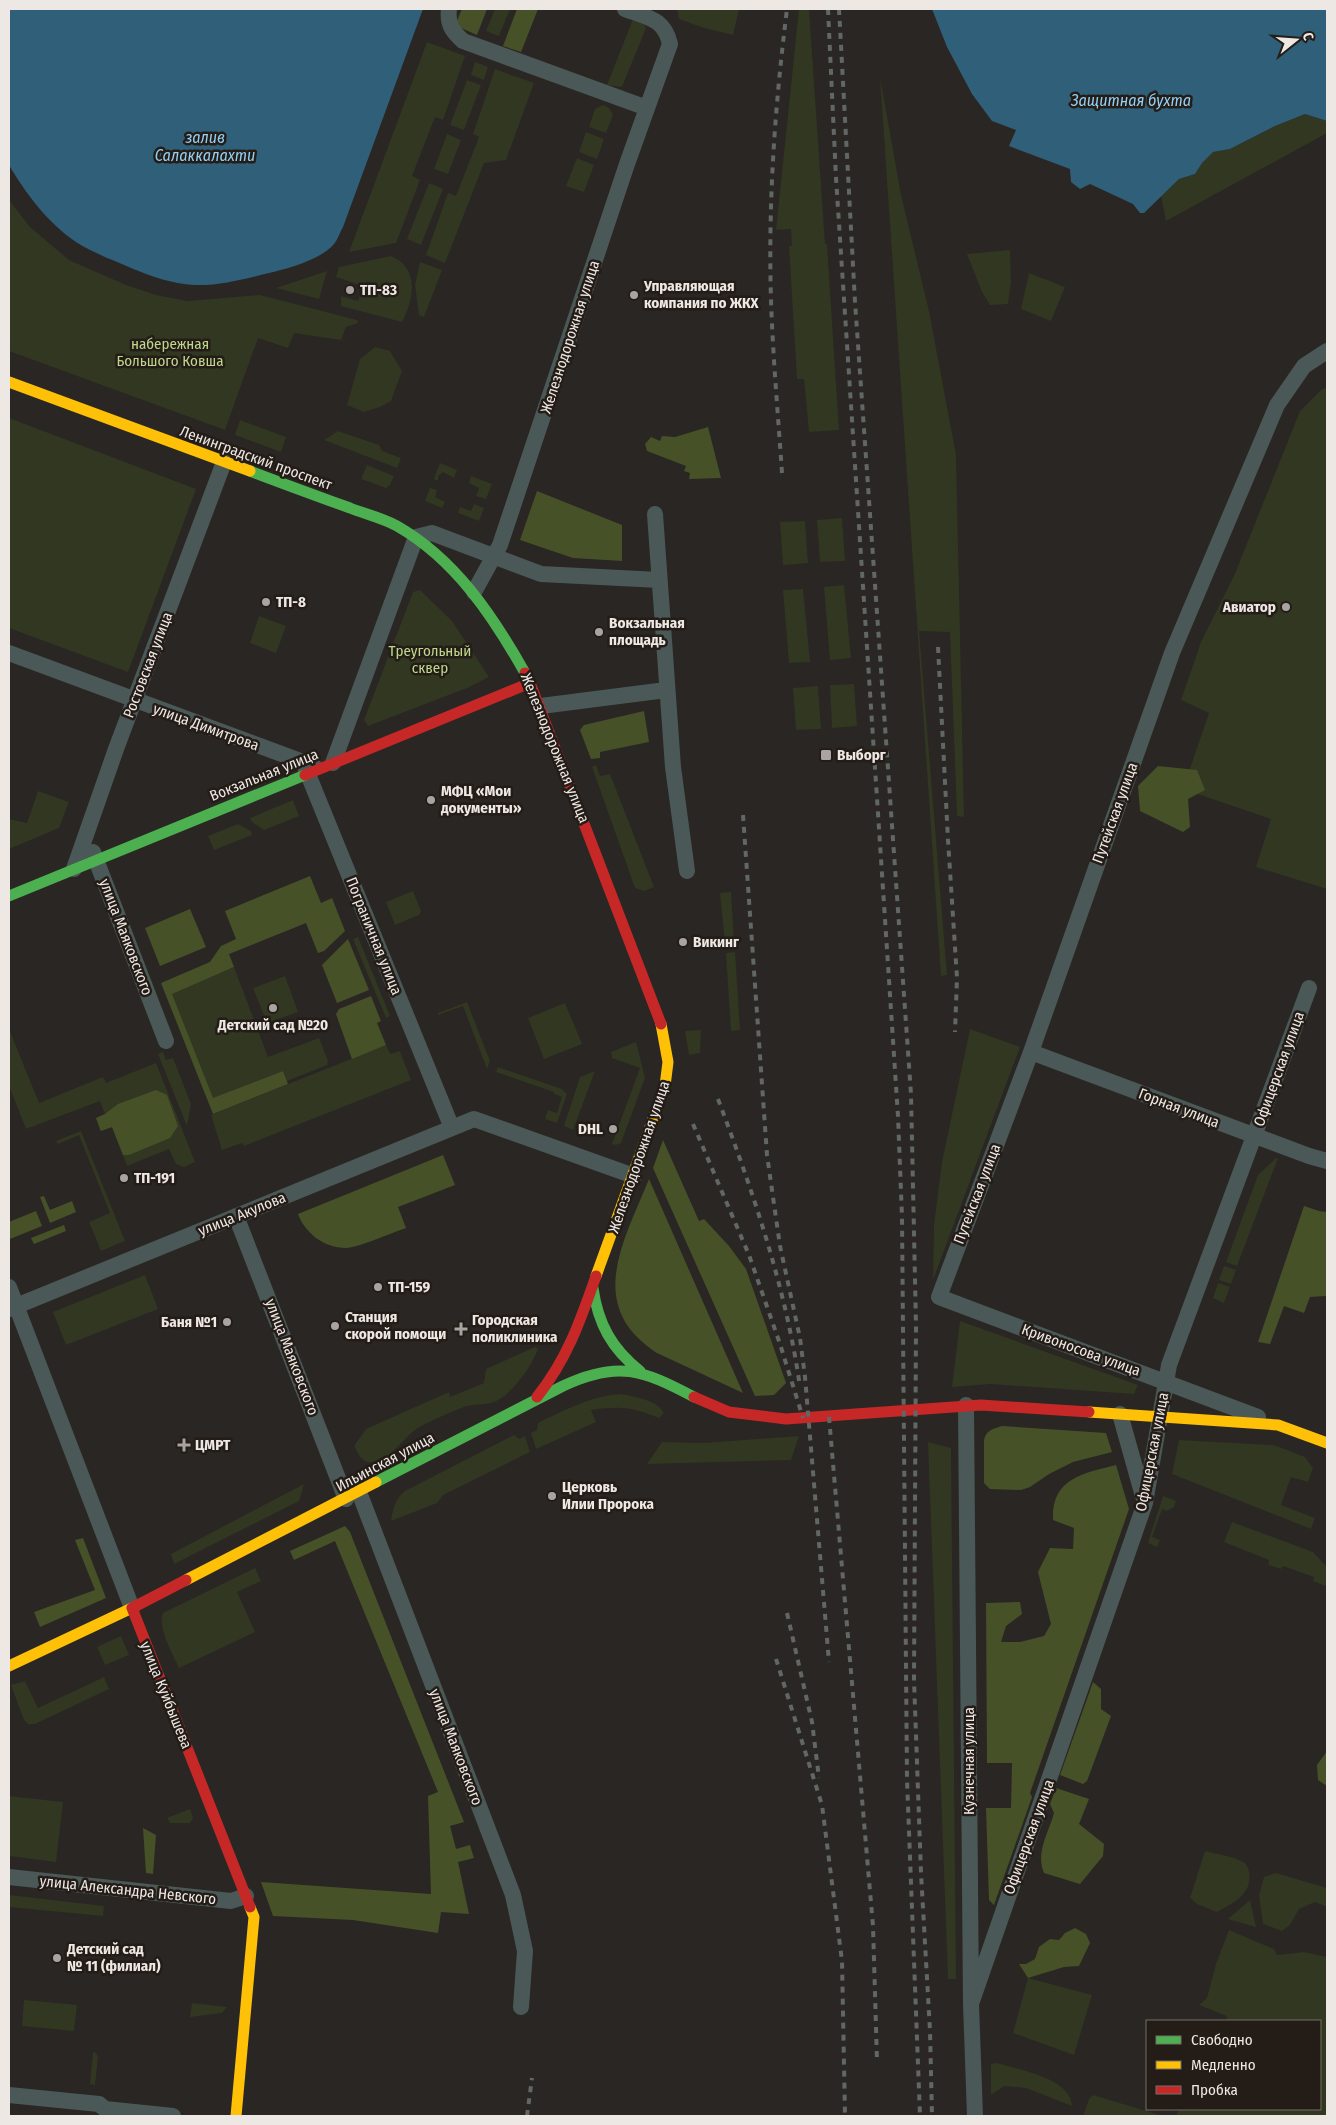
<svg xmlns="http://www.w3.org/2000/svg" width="1336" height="2125" font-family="'Fira Sans Condensed',sans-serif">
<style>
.green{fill:#313721}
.forest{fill:#465128}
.water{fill:#305f79}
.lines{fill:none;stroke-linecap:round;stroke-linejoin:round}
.street{stroke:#4a5957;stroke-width:16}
.fast{stroke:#4caf50;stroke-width:11}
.slow{stroke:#ffc107;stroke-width:11}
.jam{stroke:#c62828;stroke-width:11}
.rail{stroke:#616764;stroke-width:4;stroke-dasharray:6 6;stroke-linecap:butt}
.poi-dot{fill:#a9a4a1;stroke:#241c17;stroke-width:2}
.labels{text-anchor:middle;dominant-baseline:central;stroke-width:5;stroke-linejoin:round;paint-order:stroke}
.poi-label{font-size:15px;font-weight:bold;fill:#eee8e5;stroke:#241c17;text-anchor:start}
.street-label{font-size:15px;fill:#eee8e5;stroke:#241c17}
.park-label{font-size:15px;fill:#bfd88c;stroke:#241c17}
.water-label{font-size:16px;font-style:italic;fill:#92d0f5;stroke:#241c17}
</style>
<rect width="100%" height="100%" fill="#2a2623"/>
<path class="green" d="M 495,9 L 510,9 L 499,36 L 486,31 Z
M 677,9 L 739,9 L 733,35 L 704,28 L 679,19 Z
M 799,9 L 809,9 L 825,244 L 827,244 L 839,430 L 809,432 L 804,379 L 797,379 L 789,246 L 792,246 L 791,229 L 776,230 Z
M 633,19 L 643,23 L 646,28 L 622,87 L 607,85 Z
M 427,42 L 465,56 L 443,120 L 435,117 L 412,176 L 420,180 L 396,243 L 349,252 Z
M 475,62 L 488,67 L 484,80 L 471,75 Z
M 495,69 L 534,83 L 506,160 L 484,163 L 445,263 L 426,255 L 448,193 L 456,196 L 479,137 L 473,134 Z
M 880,77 L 901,195 L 929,311 L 956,455 L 964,817 L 957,816 L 950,632 L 919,631 L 947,975 L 941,976 Z
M 467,80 L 481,85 L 464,130 L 450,125 Z
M 603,105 L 609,108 L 613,115 L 606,133 L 589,127 L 595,109 Z
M 1305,114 L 1327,121 L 1327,133 L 1166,221 L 1161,196 L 1179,179 L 1195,174 L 1202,163 L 1213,152 L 1230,149 L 1275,126 Z
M 586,132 L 604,139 L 597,159 L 579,152 Z
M 447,134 L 461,140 L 448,174 L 434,169 Z
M 577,158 L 594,165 L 584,192 L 566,186 Z
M 429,183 L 443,189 L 421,245 L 407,239 Z
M 9,200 L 30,227 L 69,260 L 126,285 L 156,295 L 188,301 L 260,295 L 357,320 L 358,323 L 346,327 L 341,340 L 294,333 L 288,348 L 258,338 L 225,430 L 9,351 Z
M 1010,250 L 1011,282 L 1008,304 L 990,305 L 982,292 L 967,254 Z
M 391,256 C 420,268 414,300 402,322 L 341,306 L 341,296 L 358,301 L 363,286 L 336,277 L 339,267 Z
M 420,262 L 442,270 L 424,317 L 419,315 L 415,285 Z
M 327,271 L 319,299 L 276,288 Z
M 1029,273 L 1065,287 L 1051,321 L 1021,309 Z
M 375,347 L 390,351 L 402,371 L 391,401 L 380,407 L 364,412 L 347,405 L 360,359 Z
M 1327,388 L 1327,889 L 1256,867 L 1271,819 L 1183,789 L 1209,713 L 1181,700 L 1201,642 L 1234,576 L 1300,411 L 1322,389 Z
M 9,418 L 196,489 L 128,672 L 9,628 Z
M 240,420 L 286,437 L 281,452 L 235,435 Z
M 338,431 L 379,445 L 382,451 L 401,458 L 397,468 L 324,440 Z
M 440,463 L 457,470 L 454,478 L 443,472 L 438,476 L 438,481 L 434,479 Z
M 367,465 L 394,476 L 390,485 L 386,488 L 361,479 Z
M 471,476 L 492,484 L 486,499 L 476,496 L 479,488 L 469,483 Z
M 430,488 L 437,490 L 435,497 L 445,502 L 442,508 L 425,501 Z
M 474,504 L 484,508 L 479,521 L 458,513 L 460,507 L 471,511 Z
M 842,518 L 845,561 L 820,562 L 817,520 Z
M 805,521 L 808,563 L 783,565 L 780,522 Z
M 844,585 L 851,658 L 830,660 L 824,587 Z
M 803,589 L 810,662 L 789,663 L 783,590 Z
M 420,590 L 452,621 L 489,677 L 467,688 L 368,726 L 364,720 L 413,592 Z
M 259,616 L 286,626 L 276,653 L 250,643 Z
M 854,684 L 857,726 L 832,728 L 830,685 Z
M 818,686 L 821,729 L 796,730 L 793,688 Z
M 596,765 L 600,776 L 610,774 L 654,887 L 644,891 L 635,888 L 592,767 Z
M 38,791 L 69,802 L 59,828 L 9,849 L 9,819 L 27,823 Z
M 293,800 L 299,816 L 264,830 L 252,822 L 250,818 Z
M 238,824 L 251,831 L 252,835 L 214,850 L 208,836 Z
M 413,891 L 421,911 L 419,915 L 395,925 L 386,902 Z
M 731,892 L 734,942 L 725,943 L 720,893 Z
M 358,937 L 390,1016 L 386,1018 L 353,939 Z
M 735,952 L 740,1030 L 731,1031 L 726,953 Z
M 234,967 L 268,1057 L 319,1038 L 328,1061 L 327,1065 L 287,1081 L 283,1071 L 213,1099 L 171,994 Z
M 285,976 L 298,1012 L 267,1023 L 253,988 Z
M 467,1002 L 490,1061 L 487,1069 L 463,1006 L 438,1015 L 438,1013 Z
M 565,1003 L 582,1044 L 544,1059 L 528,1018 Z
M 9,1029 L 39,1103 L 103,1077 L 106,1083 L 156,1063 L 195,1162 L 184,1167 L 176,1164 L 169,1149 L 127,1166 L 112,1127 L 100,1131 L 96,1118 L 105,1114 L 100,1101 L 26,1129 L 9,1086 Z
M 970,1029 L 1020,1047 L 933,1280 L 934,1225 L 942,1162 Z
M 701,1030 L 700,1053 L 689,1055 L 685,1031 Z
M 636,1042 L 645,1078 L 621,1143 L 616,1145 L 612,1144 L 640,1068 L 612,1058 L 611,1052 Z
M 386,1045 L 390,1054 L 400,1051 L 411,1080 L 244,1146 L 242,1143 L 222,1150 L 211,1115 Z
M 163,1052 L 166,1060 L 173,1058 L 191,1104 L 187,1126 L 158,1054 Z
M 498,1067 L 562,1089 L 567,1094 L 557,1123 L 545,1119 L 548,1110 L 557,1113 L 562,1097 L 554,1094 L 554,1092 L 496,1072 Z
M 595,1071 L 573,1130 L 564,1126 L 580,1077 Z
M 81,1131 L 125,1241 L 101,1251 L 89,1222 L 110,1213 L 79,1135 L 58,1144 L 56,1141 Z
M 1276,1158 L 1278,1158 L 1237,1266 L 1226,1262 L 1258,1175 Z
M 1224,1266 L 1236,1270 L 1231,1284 L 1219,1280 Z
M 145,1275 L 158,1309 L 66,1345 L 53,1312 Z
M 1218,1283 L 1230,1287 L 1224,1303 L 1213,1298 Z
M 960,1321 L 1138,1385 L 1134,1394 L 991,1384 L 952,1387 Z
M 535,1347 L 538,1349 C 532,1366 511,1396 494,1402 C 486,1405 476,1404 467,1406 C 455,1410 425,1423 415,1430 C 403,1439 385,1466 369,1462 C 360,1461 358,1452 354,1446 L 366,1429 L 449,1392 L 450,1397 L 484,1383 L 486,1369 Z
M 621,1394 C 635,1397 656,1399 664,1413 L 659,1418 C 631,1407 621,1406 591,1410 L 596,1422 L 536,1449 L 531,1433 L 537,1430 L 538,1423 C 565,1410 590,1396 621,1394 Z
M 514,1435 L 519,1439 L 525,1436 L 530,1452 L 443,1495 L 437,1503 L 391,1521 C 393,1508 395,1499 405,1491 Z
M 799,1436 L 791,1460 L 647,1464 L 662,1442 L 704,1443 Z
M 1179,1440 L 1274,1445 L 1305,1457 L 1313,1468 L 1308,1482 L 1291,1477 L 1281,1505 L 1315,1518 L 1311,1529 L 1172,1474 Z
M 928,1442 L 951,1448 L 956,1979 L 948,1979 Z
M 304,1484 L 299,1501 L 174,1564 L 171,1554 Z
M 1163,1496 L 1176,1501 L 1174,1507 L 1167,1511 L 1162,1509 L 1152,1537 L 1160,1540 L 1157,1547 L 1148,1543 Z
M 1232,1522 L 1313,1552 L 1327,1567 L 1327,1582 L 1325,1586 L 1313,1581 L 1314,1577 L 1283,1566 L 1281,1569 L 1268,1565 L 1269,1560 L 1224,1542 Z
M 255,1568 L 261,1581 L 237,1592 L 255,1632 L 179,1668 C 173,1655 157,1627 163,1613 Z
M 121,1636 L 129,1655 L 105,1665 L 97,1647 Z
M 104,1677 L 109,1689 L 35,1724 L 28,1724 L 24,1720 L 11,1685 L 25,1681 L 38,1708 Z
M 9,1796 L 63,1802 L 56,1862 L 9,1856 Z
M 190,1809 L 193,1818 L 190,1823 L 170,1823 L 167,1818 Z
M 1205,1851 C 1216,1854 1233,1856 1243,1862 C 1247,1864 1248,1868 1249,1872 C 1253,1894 1233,1903 1217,1912 L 1197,1904 L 1190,1898 Z
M 1276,1873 L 1327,1888 L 1327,1907 L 1315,1902 L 1299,1909 L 1290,1925 L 1282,1931 L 1263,1924 L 1259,1895 L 1264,1877 Z
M 9,1895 L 104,1906 L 103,1916 L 9,1907 Z
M 1250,1900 L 1256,1927 L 1228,1919 Z
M 1229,1930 L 1274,1949 L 1277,1955 L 1304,1952 L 1327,1957 L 1327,2116 L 1176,2116 L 1179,2109 L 1194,2111 L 1195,2109 L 1320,2109 L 1320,2021 L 1226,2021 L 1227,2016 L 1199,2005 L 1207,1998 L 1216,1964 Z
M 1028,1978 L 1092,1995 L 1074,2055 L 1013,2033 Z
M 24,2000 L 77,2005 L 74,2031 L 22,2026 Z
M 192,2003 L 227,2007 L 222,2013 L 190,2017 Z
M 93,2052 L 96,2053 L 98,2057 L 95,2085 L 90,2084 Z
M 997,2063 C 1019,2070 1071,2078 1072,2106 L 1026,2088 L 1004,2086 L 991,2095 L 991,2064 Z
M 1093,2095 L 1160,2115 L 1160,2116 L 1109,2115 L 1083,2116 L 1089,2099 Z"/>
<path class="forest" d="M 462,9 L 487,9 L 477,35 L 459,27 L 456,23 Z
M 517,9 L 538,9 L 521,52 L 503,46 Z
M 708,427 L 721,478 L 689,479 L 690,473 L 684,471 L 686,466 L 647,451 L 645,444 L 651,437 L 660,441 L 662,436 L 675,437 Z
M 537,491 L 622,525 L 622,561 L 573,558 L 520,540 Z
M 644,711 L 649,742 L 600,752 L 600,758 L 591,759 L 580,730 L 584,725 Z
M 1158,766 L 1197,770 L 1205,790 L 1188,799 L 1190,827 L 1183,832 L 1140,811 L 1138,786 Z
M 310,876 L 321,903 L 332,898 L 345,931 L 324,951 L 318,953 L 306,923 L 229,954 L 234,967 L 172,994 L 213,1098 L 283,1071 L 288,1084 L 213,1114 L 161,983 L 210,962 L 221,946 L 236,939 L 225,911 Z
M 190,909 L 206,947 L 160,966 L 145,928 Z
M 348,939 L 369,990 L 337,1003 L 322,965 Z
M 371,996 L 381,1021 L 377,1023 L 386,1045 L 352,1059 L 336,1014 L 339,1009 Z
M 156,1090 L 167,1095 L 178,1126 L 170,1138 L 129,1155 L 123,1155 L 112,1127 L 101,1131 L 96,1118 L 105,1114 L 118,1104 Z
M 663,1140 L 699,1221 L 704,1219 L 729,1246 L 746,1269 L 786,1383 L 774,1395 L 755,1396 L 653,1168 Z
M 443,1155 L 455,1185 L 398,1207 L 406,1228 C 394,1232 357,1248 346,1248 C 324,1248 305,1233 298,1214 Z
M 649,1179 L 743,1393 L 657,1353 C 584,1306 624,1241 649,1179 Z
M 44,1196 L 50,1210 L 72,1201 L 76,1212 L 50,1223 L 40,1197 Z
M 1304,1206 L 1319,1211 L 1327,1212 L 1327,1293 L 1326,1296 L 1310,1297 L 1304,1313 L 1284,1306 L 1270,1344 L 1258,1342 Z
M 36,1211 L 42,1226 L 10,1239 L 9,1222 Z
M 64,1225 L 66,1231 L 34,1244 L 31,1238 Z
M 1002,1426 L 1106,1433 L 1112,1452 L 1073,1462 L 1049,1474 L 1030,1487 L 1021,1490 L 990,1489 L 984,1483 L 984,1440 C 986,1430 993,1429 1002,1426 Z
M 1116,1465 L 1129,1509 L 1030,1793 L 1032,1797 L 994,1905 L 989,1900 L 986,1808 L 1011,1808 L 1012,1763 L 987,1763 L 986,1603 L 1020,1602 L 1022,1614 L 1006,1626 L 1001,1642 L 1020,1642 L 1044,1636 L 1051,1624 L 1038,1572 L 1050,1548 L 1073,1549 L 1074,1528 L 1053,1520 C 1051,1479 1083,1473 1116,1465 Z
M 345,1526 L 350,1532 L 464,1822 L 450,1826 L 456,1849 L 470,1845 L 474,1858 L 458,1862 L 469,1914 L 441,1912 L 438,1933 L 353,1920 L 273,1916 L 261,1882 L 431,1894 L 428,1796 L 438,1792 L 335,1541 L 294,1560 L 290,1551 Z
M 83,1538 L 106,1598 L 40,1627 L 34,1612 L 95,1590 L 75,1540 Z
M 1093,1682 L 1101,1689 L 1101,1709 L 1111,1716 L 1087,1781 L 1083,1784 L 1060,1775 Z
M 1327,1751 L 1327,1786 L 1318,1780 L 1317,1765 Z
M 1056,1788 L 1089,1799 L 1079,1824 L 1104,1844 L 1103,1856 L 1080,1884 L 1044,1873 C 1035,1853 1049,1832 1054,1813 L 1050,1804 Z
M 143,1828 L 156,1835 L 153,1874 L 146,1873 Z
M 1075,1928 L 1086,1934 L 1090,1943 L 1079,1966 L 1064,1967 L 1028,1978 L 1019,1964 L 1026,1964 L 1035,1959 L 1039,1947 L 1050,1939 L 1059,1940 L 1065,1933 Z"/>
<path class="water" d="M 9,9 L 423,9 L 343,227 C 340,232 338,239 334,244 C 322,259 287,269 269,273 C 244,279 219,286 194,285 C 172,284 151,276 131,268 C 113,260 93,253 76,242 C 48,223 26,194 9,165 Z
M 932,9 L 1327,9 L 1327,121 L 1305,114 L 1275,126 L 1230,149 L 1213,152 L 1202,163 L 1195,174 L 1179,179 L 1144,213 L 1140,213 L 1133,204 L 1090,184 L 1080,189 L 1071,182 L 1070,169 L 1009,146 L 1016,130 L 992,121 L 972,94 L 947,47 Z"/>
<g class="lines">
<path class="street" d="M 449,9 C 447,24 452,31 463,41 L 647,108
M 655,514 L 673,767 L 687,871
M 474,592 L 500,545 L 627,164 L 670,44 C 664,18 648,18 625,9
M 9,653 L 314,766
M 541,706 L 666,690
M 303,762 L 452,1128
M 333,763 L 416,537 L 432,533 L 541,574 L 659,580
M 93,852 L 166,1041
M 74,869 L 116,749 L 224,462
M 1031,1052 L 1309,1156 L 1327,1161
M 236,1216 L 346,1499
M 9,1287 L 132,1608
M 9,1309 L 474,1119 L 634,1176
M 966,1405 L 971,2004 L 975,2116
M 1120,1414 L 1143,1496
M 1258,1417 L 939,1297 L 1031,1052 L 1172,653 L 1277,405 L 1304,366 L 1327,351
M 359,1492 L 513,1895 L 525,1951 L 521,2007
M 9,1877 L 231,1901 L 246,1896
M 971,2004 L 1145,1503 L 1169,1365 L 1309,988
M 9,2095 L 99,2104 L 105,2109 L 173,2116"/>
<path class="fast" d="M 250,471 C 284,484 317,496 350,508 C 365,514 383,518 397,526 C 455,559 493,616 525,673
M 9,896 L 305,775
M 593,1288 C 598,1324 612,1349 640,1371
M 376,1482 L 563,1386 C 618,1360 643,1370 694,1397"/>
<path class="slow" d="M 9,382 L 250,471
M 596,1276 L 665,1086 L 668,1062 L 661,1024
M 1089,1412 L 1278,1425 L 1327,1443
M 186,1580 L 376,1482
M 9,1666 L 132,1608
M 236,2116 L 254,1917 L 250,1907"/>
<path class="jam" d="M 525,673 L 530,683 L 661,1024
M 305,775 L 530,683
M 537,1397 C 567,1359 580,1322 596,1276
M 694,1397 L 729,1412 L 786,1419 L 981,1405 L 1089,1412
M 186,1580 L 132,1608 L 250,1907"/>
<path class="rail" d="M 828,9 L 836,178 L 898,1116 L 902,1217 L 907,1779 L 920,2116
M 839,9 L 855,302 L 911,1094 L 916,1326 L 914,1680 L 921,1873 L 930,2031 L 932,2116
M 782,473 C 778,415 773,358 771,300 C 768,202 775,105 787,9
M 938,647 L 948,840 L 957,978 L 955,1032
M 743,815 L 767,1155 L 780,1246 L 800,1338 L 805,1377 L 829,1662
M 718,1099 C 753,1192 786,1288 800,1387
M 693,1124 L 749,1255 L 780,1344 L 803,1418
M 829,1417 L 873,1926 L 877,2061
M 787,1613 L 812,1722 L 819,1778
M 776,1659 L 822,1805 L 842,1961 L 845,2116
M 527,2116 L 532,2078"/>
</g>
<g class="poi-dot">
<circle cx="350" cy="290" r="5"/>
<circle cx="634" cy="295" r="5"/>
<circle cx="266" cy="602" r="5"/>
<circle cx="1286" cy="607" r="5"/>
<circle cx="599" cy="632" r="5"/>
<rect x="820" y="749" width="12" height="12" rx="2.5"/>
<circle cx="431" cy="800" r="5"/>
<circle cx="683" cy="942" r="5"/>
<circle cx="273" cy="1008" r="5"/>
<circle cx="613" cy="1129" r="5"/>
<circle cx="124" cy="1178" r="5"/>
<circle cx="378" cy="1287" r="5"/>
<circle cx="227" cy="1322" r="5"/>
<circle cx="335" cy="1326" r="5"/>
<path d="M458.5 1321.5h5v5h5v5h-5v5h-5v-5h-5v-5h5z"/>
<path d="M181.5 1437.5h5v5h5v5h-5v5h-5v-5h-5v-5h5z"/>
<circle cx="552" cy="1496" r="5"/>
<circle cx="57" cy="1958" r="5"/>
</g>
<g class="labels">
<g class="poi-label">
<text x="644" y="286">Управляющая<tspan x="644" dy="17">компания по ЖКХ</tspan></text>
<text x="360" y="290">ТП-83</text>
<text x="276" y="602">ТП-8</text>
<text x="1276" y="607" text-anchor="end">Авиатор</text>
<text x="609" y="623">Вокзальная<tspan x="609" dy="17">площадь</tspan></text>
<text x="837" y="755">Выборг</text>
<text x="441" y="791">МФЦ «Мои<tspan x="441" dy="17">документы»</tspan></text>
<text x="693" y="942">Викинг</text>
<text x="273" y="1025" text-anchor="middle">Детский сад №20</text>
<text x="603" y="1129" text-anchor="end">DHL</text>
<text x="134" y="1178">ТП-191</text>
<text x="388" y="1287">ТП-159</text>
<text x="345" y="1317">Станция<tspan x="345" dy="17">скорой помощи</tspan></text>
<text x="472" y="1320">Городская<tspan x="472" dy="17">поликлиника</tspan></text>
<text x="217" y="1322" text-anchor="end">Баня №1</text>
<text x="195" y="1445">ЦМРТ</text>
<text x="562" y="1487">Церковь<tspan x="562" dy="17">Илии Пророка</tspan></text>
<text x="67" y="1949">Детский сад<tspan x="67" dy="17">№ 11 (филиал)</tspan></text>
</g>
<g class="street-label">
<text transform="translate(570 337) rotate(-72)">Железнодорожная улица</text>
<text transform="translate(256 458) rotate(20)">Ленинградский проспект</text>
<text transform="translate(148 665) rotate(-69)">Ростовская улица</text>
<text transform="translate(206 727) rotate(20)">улица Димитрова</text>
<text transform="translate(555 748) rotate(68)">Железнодорожная улица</text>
<text transform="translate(264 775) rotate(-22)">Вокзальная улица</text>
<text transform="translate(1115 813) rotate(-70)">Путейская улица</text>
<text transform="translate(374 936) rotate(68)">Пограничная улица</text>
<text transform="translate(126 937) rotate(69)">улица Маяковского</text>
<text transform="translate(1279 1069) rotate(-70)">Офицерская улица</text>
<text transform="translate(1179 1108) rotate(21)">Горная улица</text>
<text transform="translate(639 1157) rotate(-71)">Железнодорожная улица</text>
<text transform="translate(977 1194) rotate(-69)">Путейская улица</text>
<text transform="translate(242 1214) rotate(-22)">улица Акулова</text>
<text transform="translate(1081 1350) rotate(20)">Кривоносова улица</text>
<text transform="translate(292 1357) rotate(69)">улица Маяковского</text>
<text transform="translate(1152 1452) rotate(-79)">Офицерская улица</text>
<text transform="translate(385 1462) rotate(-28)">Ильинская улица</text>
<text transform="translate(166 1695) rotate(68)">улица Куйбышева</text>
<text transform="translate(456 1747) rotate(69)">улица Маяковского</text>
<text transform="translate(969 1761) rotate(-90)">Кузнечная улица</text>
<text transform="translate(1029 1837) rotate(-70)">Офицерская улица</text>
<text transform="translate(128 1890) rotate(6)">улица Александра Невского</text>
</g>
<g class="park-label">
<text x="170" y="344">набережная<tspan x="170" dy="17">Большого Ковша</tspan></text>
<text x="430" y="651">Треугольный<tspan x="430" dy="17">сквер</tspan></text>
</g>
<g class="water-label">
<text x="1131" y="100">Защитная бухта</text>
<text x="205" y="137">залив<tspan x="205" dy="18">Салаккалахти</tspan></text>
</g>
</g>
<rect width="1336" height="2125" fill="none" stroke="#eee8e5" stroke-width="20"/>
<rect x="1146" y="2020" width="175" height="90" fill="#241c17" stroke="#756e69"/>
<rect x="1156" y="2036" width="25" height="8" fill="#4caf50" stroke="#756e69"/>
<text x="1191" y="2045" font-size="15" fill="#eee8e5">Свободно</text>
<rect x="1156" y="2061" width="25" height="8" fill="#ffc107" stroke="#756e69"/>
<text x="1191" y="2070" font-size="15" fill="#eee8e5">Медленно</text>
<rect x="1156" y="2086" width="25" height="8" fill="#c62828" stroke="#756e69"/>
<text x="1191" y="2095" font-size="15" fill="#eee8e5">Пробка</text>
<g transform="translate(1296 40) rotate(73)" stroke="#241c17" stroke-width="4" paint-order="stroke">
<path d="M0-4L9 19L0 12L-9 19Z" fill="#eee8e5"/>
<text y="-8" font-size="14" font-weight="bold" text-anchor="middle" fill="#eee8e5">С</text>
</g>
</svg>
